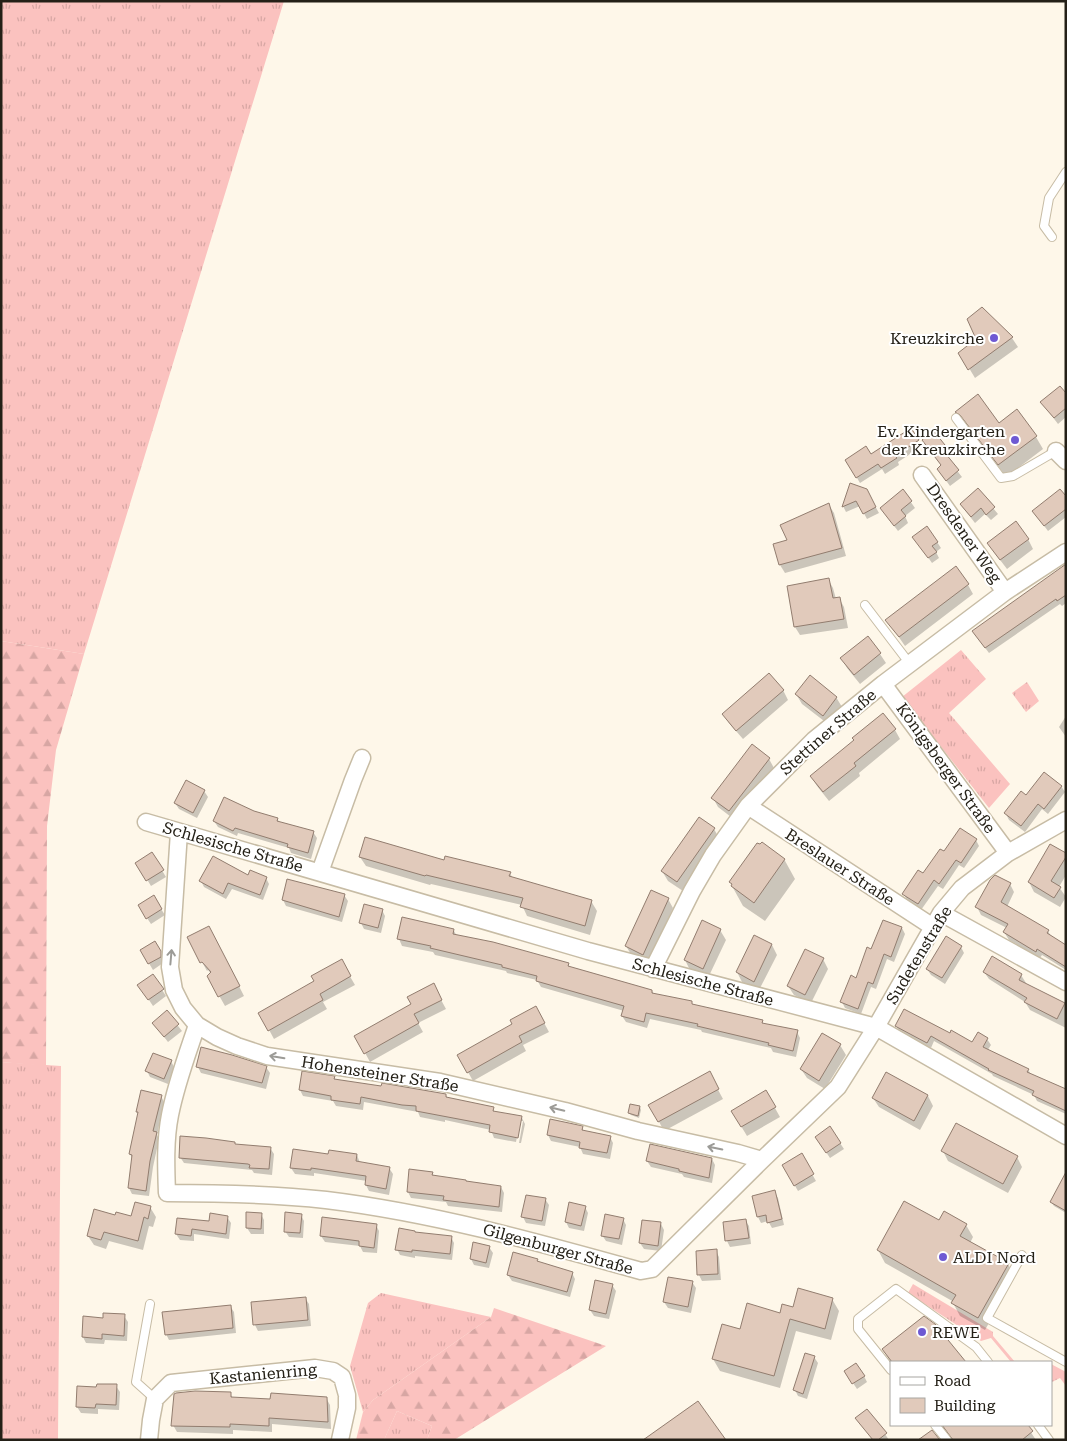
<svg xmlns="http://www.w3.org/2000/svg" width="1067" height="1441" font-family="'Roboto Serif',serif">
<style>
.grass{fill:url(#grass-tufts)}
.forest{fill:url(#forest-firs)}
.shadow{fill:#0003}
.building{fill:#e1cabb;stroke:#927d6f}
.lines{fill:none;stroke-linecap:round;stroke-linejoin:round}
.lane-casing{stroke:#c7bca5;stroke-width:10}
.street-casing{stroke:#c7bca5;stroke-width:19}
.lane{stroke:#fff;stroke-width:8}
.street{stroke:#fff;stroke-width:16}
.oneway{stroke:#9c9b97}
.poi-dot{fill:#6e59d3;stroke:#fff;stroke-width:2}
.labels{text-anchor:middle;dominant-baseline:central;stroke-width:4;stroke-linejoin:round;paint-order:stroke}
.poi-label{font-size:16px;fill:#242017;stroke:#fff;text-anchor:end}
.street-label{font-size:16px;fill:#242017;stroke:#fff}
</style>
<defs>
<pattern id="grass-tufts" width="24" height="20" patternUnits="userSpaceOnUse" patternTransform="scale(1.25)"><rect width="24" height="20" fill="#fbc2bf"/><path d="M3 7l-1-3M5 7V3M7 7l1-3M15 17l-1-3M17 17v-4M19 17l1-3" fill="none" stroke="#d7a6a3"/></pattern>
<pattern id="forest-firs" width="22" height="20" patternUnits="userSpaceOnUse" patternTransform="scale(1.25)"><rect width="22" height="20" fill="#fbc2bf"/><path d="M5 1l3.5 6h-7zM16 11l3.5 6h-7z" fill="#d7a6a3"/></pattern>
</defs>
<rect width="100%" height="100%" fill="#fef7e9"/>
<path class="grass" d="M 1,1 L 284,1 L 84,654 L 1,641 Z
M 961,650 L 986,679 L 949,713 L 1010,784 L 989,808 L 902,697 Z
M 1027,682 L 1039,701 L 1026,712 L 1012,693 Z
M 1,1062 L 61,1066 L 58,1440 L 1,1440 Z
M 913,1284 L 993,1332 L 993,1336 L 1015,1362 L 1011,1362 L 991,1338 L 981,1341 L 908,1293 Z
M 381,1293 L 491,1317 L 373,1400 L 363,1412 L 350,1366 L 368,1303 Z
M 1051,1364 L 1066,1372 L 1066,1386 L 1060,1378 L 1052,1382 L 1051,1381 Z
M 397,1411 L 432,1426 L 427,1440 L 384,1440 Z"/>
<path class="forest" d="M 1,641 L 84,654 L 56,750 L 47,826 L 46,1066 L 1,1062 Z
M 494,1308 L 606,1346 L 454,1440 L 427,1440 L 432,1426 L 397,1411 L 384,1440 L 356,1440 L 363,1412 L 373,1400 L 491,1317 Z"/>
<path class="shadow" d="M 982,309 L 1012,338 L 1018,347 L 975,378 L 960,353 L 977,340 Z
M 1066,395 L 1066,417 L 1058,424 L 1042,403 Z
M 957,412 L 1036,437 L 1043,449 L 1006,477 L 969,427 L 964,424 Z
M 911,430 L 921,447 L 898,462 L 899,465 L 885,474 L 882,469 L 860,483 L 847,461 L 871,456 Z
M 927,446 L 944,446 L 947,452 L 944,454 L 962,477 L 950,486 L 942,475 L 942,466 Z
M 866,490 L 879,513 L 867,519 L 860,506 L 846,512 L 843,506 Z
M 978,490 L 998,514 L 991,520 L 985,514 L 975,523 L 961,505 Z
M 903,491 L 915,508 L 905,516 L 908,523 L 898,531 L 885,514 Z
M 1066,498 L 1066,517 L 1048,531 L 1033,511 Z
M 829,505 L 834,513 L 846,556 L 785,573 L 780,565 L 775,545 L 788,541 Z
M 1028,539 L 1033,549 L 1007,569 L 994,552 Z
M 937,542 L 941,548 L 936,552 L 939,558 L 932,563 L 918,543 Z
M 1066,566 L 1066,603 L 1062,606 L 1060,604 L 989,653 L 977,637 Z
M 828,579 L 833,588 L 836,599 L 839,598 L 844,607 L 848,628 L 800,635 L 795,627 Z
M 968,585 L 973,594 L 905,646 L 887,620 Z
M 880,654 L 886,663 L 860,684 L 847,668 L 842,658 Z
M 783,690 L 788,700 L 743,739 L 729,723 L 724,714 Z
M 796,694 L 836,697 L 842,707 L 828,724 L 802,704 Z
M 1066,716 L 1066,737 L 1059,727 Z
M 895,730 L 900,739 L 859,773 L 860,776 L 829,801 L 817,786 L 811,776 Z
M 769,759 L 774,768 L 735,820 L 718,807 L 713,798 Z
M 1061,786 L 1065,792 L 1048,814 L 1042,809 L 1025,832 L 1009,820 L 1006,814 Z
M 204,791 L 208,797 L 197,818 L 179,809 L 175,803 Z
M 254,812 L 277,819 L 280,823 L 313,832 L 317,838 L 311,859 L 291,853 L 289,848 L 238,833 L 237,836 L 218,827 L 214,821 Z
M 714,829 L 719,838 L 683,891 L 668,881 L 662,871 Z
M 976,840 L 979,846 L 964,868 L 959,865 L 943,889 L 938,886 L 921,910 L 907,900 L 904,894 L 944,853 Z
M 152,854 L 166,877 L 151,886 L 137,863 Z
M 1066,854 L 1066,875 L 1059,887 L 1066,897 L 1060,907 L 1034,892 L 1029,882 Z
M 360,857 L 445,862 L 510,873 L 513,879 L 591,901 L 597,911 L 590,935 L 527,916 L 522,905 L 431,884 L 430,885 L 366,866 Z
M 784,859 L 795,879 L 765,921 L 743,906 L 732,886 Z
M 249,877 L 266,878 L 269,884 L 263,900 L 232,889 L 226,899 L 204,887 L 201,881 Z
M 1010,884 L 1014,892 L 1007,907 L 1048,931 L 1052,938 L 1066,947 L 1066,970 L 1042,955 L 1040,958 L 1009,940 L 1004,932 L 1007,928 L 981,915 L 977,907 Z
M 344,895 L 348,901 L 342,922 L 286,906 L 283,900 Z
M 153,897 L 165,915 L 151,924 L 139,906 Z
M 668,899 L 673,908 L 648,963 L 632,956 L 626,946 Z
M 382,910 L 385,916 L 381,933 L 364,929 L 361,923 Z
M 884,921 L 902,928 L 905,934 L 894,962 L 887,959 L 876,989 L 871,987 L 861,1014 L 845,1008 L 842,1002 L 856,979 L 872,950 Z
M 720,930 L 726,940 L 708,978 L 690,970 L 685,960 Z
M 454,931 L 457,936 L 568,964 L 570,968 L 652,991 L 654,994 L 691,1002 L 693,1005 L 762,1021 L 764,1025 L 797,1032 L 800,1038 L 796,1057 L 773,1052 L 771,1048 L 702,1032 L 701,1030 L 650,1019 L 647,1028 L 626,1022 L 622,1016 L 624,1011 L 541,987 L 537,980 L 507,973 L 506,971 L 435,955 L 433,952 L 402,946 L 399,939 Z
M 214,937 L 244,996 L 225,1006 L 208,976 L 211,974 L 208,970 L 207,971 L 189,938 Z
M 755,937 L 772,945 L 777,955 L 759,990 L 742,982 L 737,972 Z
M 154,943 L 164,958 L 163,963 L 153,970 L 141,950 Z
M 961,947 L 964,953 L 945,984 L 931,975 L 927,969 Z
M 823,959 L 828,969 L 811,1003 L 794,995 L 788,986 Z
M 341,961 L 355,985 L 323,1002 L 327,1009 L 274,1039 L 260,1013 L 316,982 Z
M 984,972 L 1021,975 L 1026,983 L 1024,984 L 1066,1005 L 1066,1028 L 1030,1010 L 1025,1002 L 989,979 Z
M 153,976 L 166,996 L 153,1006 L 143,991 Z
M 433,985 L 446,1009 L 418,1023 L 423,1032 L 370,1062 L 356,1036 L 412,1004 Z
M 536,1008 L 549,1032 L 523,1045 L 526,1051 L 473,1081 L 459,1056 L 514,1025 Z
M 167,1012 L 182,1031 L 168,1042 L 153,1023 Z
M 896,1026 L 950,1035 L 973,1043 L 987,1039 L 991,1045 L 987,1051 L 1028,1069 L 1031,1075 L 1066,1091 L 1066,1114 L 1037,1101 L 1034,1095 L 993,1076 L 992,1074 L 934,1041 L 931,1048 L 900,1032 Z
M 840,1045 L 846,1055 L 825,1089 L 807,1078 L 801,1069 Z
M 171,1061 L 174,1067 L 168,1084 L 150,1077 L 147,1071 Z
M 198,1067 L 266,1067 L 270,1073 L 266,1089 L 201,1073 Z
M 709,1073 L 723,1099 L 664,1131 L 650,1105 Z
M 886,1074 L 928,1096 L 933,1106 L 920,1130 L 879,1107 L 873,1098 Z
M 334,1077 L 336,1081 L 446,1095 L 448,1099 L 493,1109 L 495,1113 L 522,1118 L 525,1124 L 521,1143 L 519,1143 L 523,1121 L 520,1121 L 516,1142 L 494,1138 L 491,1130 L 445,1120 L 445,1122 L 420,1117 L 418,1112 L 364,1102 L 363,1110 L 336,1106 L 333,1101 L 303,1096 L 300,1090 Z
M 766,1092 L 780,1117 L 747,1136 L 732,1111 Z
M 161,1096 L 164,1102 L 157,1135 L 159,1139 L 153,1167 L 149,1196 L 132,1194 L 129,1188 L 133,1160 L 130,1154 L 139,1115 L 137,1112 Z
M 640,1107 L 641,1110 L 639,1118 L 631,1115 L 629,1113 Z
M 582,1127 L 584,1132 L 610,1137 L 613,1143 L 610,1159 L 583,1154 L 580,1147 L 551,1141 L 548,1135 Z
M 820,1143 L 840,1143 L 844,1149 L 830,1158 Z
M 235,1145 L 270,1148 L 274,1154 L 272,1175 L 254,1173 L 252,1170 L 184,1163 L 180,1157 Z
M 294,1151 L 329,1156 L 357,1155 L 360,1163 L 389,1168 L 393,1174 L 389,1195 L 369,1191 L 366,1185 L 367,1181 L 314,1173 L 314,1176 L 295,1174 L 291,1168 Z
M 943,1151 L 1017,1157 L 1022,1167 L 1008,1193 L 948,1161 Z
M 801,1155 L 816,1181 L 798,1191 L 783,1165 Z
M 712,1159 L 715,1165 L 712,1183 L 684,1177 L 682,1174 L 651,1167 L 647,1161 Z
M 432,1173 L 434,1176 L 501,1187 L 504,1193 L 502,1212 L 448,1206 L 446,1202 L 411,1198 L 408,1192 Z
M 1066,1175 L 1066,1213 L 1054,1206 L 1051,1202 Z
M 774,1192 L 778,1198 L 784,1225 L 772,1228 L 768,1221 L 761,1223 L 758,1217 L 753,1197 Z
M 545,1199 L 549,1205 L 545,1226 L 526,1223 L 523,1217 Z
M 150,1207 L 156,1217 L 153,1227 L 149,1226 L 143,1250 L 109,1241 L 106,1249 L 94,1245 L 88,1236 L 132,1218 Z
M 585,1207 L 588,1213 L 584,1231 L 569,1228 L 566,1222 Z
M 261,1214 L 264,1220 L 264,1234 L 251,1234 L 247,1228 Z
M 301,1215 L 304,1221 L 303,1238 L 289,1237 L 285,1231 Z
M 227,1217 L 231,1223 L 229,1239 L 194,1234 L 194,1241 L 180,1240 L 176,1234 Z
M 623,1219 L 626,1225 L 622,1245 L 606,1241 L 602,1235 Z
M 745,1220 L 749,1226 L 751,1244 L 730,1247 L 727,1241 Z
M 940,1222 L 966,1225 L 973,1237 L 970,1243 L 1008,1264 L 1015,1277 L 985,1330 L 960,1316 L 953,1303 L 954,1302 L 885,1263 L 878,1250 Z
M 661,1224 L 664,1230 L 661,1251 L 644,1249 L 640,1243 Z
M 376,1225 L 379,1231 L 377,1253 L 363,1252 L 360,1246 L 325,1242 L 321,1236 Z
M 451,1237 L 454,1243 L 452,1260 L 415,1256 L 415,1258 L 400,1255 L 397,1249 Z
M 489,1247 L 493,1253 L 489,1268 L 474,1265 L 471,1259 Z
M 716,1251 L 719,1257 L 721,1280 L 702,1281 L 699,1275 Z
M 537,1260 L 538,1263 L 572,1273 L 575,1279 L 570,1297 L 512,1281 L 508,1275 Z
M 692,1282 L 696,1288 L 691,1313 L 668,1308 L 664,1302 Z
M 612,1285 L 616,1291 L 609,1319 L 594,1316 L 590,1310 Z
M 305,1298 L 309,1304 L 311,1326 L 258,1331 L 255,1325 L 253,1303 Z
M 832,1299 L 839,1311 L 831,1340 L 796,1331 L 780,1388 L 720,1371 L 713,1359 L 741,1330 L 794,1309 Z
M 230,1306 L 234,1312 L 236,1333 L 169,1340 L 166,1334 Z
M 124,1316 L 128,1322 L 127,1341 L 105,1340 L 104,1344 L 86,1343 L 83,1337 L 104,1319 Z
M 934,1325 L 964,1362 L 891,1363 L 883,1350 Z
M 814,1357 L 818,1363 L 807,1399 L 798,1396 L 795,1390 Z
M 864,1376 L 867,1382 L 857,1389 L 849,1377 Z
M 116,1386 L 120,1392 L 119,1410 L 98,1409 L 98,1414 L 81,1413 L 77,1407 Z
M 230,1394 L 233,1398 L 271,1401 L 326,1398 L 330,1405 L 331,1429 L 272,1424 L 272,1432 L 233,1430 L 233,1434 L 177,1432 L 173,1425 Z
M 938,1425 L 1026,1425 L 1036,1440 L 953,1440 L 948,1434 L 944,1432 Z
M 885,1434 L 889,1440 L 873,1440 Z"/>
<path class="building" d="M 982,307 L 1013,337 L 968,370 L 958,353 L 976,339 L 967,319 Z
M 1060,386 L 1066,393 L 1066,408 L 1054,418 L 1040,402 Z
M 978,394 L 999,423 L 1017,409 L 1037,436 L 998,465 L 960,415 L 955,412 Z
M 911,428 L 919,440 L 895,456 L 897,458 L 881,468 L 878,464 L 856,478 L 845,460 L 866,446 L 871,454 Z
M 933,430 L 945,445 L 941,448 L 959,470 L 946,481 L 937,469 L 941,465 L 922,440 Z
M 850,483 L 867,489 L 876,507 L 863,514 L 856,501 L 842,507 Z
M 978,488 L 995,507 L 986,515 L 981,508 L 971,517 L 960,504 Z
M 903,489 L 912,501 L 901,510 L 906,516 L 894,526 L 880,508 Z
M 1060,489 L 1066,496 L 1066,509 L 1044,526 L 1032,511 Z
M 829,503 L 842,548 L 779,565 L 773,544 L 787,540 L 780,525 Z
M 1016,521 L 1029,539 L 1000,560 L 987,543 Z
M 927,526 L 938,542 L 932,546 L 937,552 L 928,558 L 912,537 Z
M 1066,564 L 1066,595 L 1057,601 L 1056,599 L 985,648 L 972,631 Z
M 956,566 L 969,584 L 899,637 L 885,620 Z
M 829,578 L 833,598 L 840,597 L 844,619 L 794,627 L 787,586 Z
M 868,636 L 881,653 L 854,675 L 840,658 Z
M 769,673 L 784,690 L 736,731 L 722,714 Z
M 810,675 L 837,697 L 823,716 L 795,694 Z
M 883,713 L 896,729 L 854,763 L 856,766 L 823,792 L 810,776 L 854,740 L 852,738 Z
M 752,744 L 770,758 L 729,811 L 711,798 Z
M 1044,772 L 1062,786 L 1044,809 L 1038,804 L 1021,826 L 1004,813 L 1021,791 L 1026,795 Z
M 186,780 L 205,790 L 193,813 L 174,803 Z
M 224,797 L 254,811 L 278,818 L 277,821 L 314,831 L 308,853 L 287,847 L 288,844 L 235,828 L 233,831 L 213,821 Z
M 699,817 L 715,828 L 677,882 L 661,871 Z
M 960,828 L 977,839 L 961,863 L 956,860 L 939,884 L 934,880 L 918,904 L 902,894 L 918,870 L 923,873 L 940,849 L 944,851 Z
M 365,837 L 444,860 L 445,856 L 511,872 L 509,876 L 592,900 L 585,926 L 520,907 L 523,898 L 426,875 L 425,876 L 359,857 Z
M 762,842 L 785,859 L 754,903 L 731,886 L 732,884 L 729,882 L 757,843 L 760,844 Z
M 1050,844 L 1066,853 L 1066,857 L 1051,881 L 1061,887 L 1054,898 L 1028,882 Z
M 152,852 L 164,870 L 146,881 L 135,863 Z
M 213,856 L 248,875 L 250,870 L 267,877 L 260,895 L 228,883 L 223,894 L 199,881 Z
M 995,875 L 1011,883 L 1001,902 L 1049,930 L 1047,933 L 1066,945 L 1066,967 L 1037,949 L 1036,952 L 1003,932 L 1008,924 L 975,907 L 990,880 Z
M 287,879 L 345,894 L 339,917 L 282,900 Z
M 651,890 L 669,898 L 643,955 L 625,946 Z
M 154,895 L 162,909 L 146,919 L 138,905 Z
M 364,904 L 383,909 L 378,928 L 359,923 Z
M 402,917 L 454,929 L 453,934 L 493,942 L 569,963 L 568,966 L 652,990 L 652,993 L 692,1001 L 692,1004 L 763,1020 L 762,1023 L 798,1030 L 793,1051 L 768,1045 L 769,1043 L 697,1026 L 698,1024 L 646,1013 L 644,1022 L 621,1016 L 624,1006 L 536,981 L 537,976 L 502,967 L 502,965 L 430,948 L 431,946 L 397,939 Z
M 702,920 L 721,929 L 703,969 L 684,960 Z
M 883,920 L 902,927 L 891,957 L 884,954 L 873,984 L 868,982 L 858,1009 L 840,1002 L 851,975 L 856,978 L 867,947 L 871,949 Z
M 209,926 L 240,986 L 218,997 L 207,976 L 211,972 L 202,962 L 200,963 L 187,937 Z
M 754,935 L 772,944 L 754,982 L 736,972 Z
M 946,936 L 962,946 L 942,978 L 926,969 Z
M 155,941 L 161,951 L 161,957 L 148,964 L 140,950 Z
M 805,949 L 824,958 L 805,995 L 787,986 Z
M 992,956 L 1022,974 L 1019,980 L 1065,1003 L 1057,1019 L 1024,1002 L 1027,998 L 983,972 Z
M 342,959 L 351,976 L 320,994 L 323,1000 L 268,1031 L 258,1013 L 314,981 L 311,976 Z
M 153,974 L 164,989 L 148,1000 L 137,985 Z
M 434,983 L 442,1000 L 414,1014 L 419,1023 L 364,1054 L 354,1036 L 411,1004 L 407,997 Z
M 536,1006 L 545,1023 L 519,1036 L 522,1042 L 467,1073 L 457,1055 L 512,1024 L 510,1020 Z
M 904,1009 L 950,1033 L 951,1030 L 972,1042 L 978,1032 L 988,1038 L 983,1047 L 1029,1069 L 1027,1072 L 1066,1089 L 1066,1111 L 1032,1095 L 1034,1091 L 988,1070 L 989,1069 L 931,1036 L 927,1043 L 895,1026 Z
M 167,1010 L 179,1024 L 164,1037 L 152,1023 Z
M 822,1033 L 841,1044 L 819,1081 L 800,1069 Z
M 201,1047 L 232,1055 L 267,1066 L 262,1083 L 196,1067 Z
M 153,1053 L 172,1060 L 164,1079 L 145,1071 Z
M 302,1071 L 335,1076 L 334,1079 L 381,1086 L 382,1083 L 446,1094 L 446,1097 L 494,1107 L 493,1111 L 522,1116 L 518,1138 L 489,1132 L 490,1125 L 416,1111 L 416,1106 L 402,1105 L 361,1097 L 360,1104 L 331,1100 L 331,1096 L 299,1090 Z
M 710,1071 L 719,1089 L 658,1122 L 648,1105 Z
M 886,1072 L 928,1095 L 914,1121 L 872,1098 Z
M 141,1090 L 162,1095 L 153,1131 L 157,1132 L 150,1161 L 146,1191 L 128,1188 L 132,1155 L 129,1154 L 138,1112 L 136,1112 Z
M 766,1090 L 776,1107 L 741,1127 L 731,1111 Z
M 630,1104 L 640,1106 L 638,1116 L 628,1113 Z
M 550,1119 L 583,1126 L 582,1130 L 611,1136 L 607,1153 L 579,1148 L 580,1142 L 547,1135 Z
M 956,1123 L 1018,1156 L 1003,1184 L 941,1151 Z
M 830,1126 L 841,1143 L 826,1153 L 815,1137 Z
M 180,1136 L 206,1138 L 235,1142 L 235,1144 L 271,1147 L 269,1169 L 249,1168 L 250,1165 L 248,1164 L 179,1158 Z
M 650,1144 L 712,1158 L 709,1178 L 679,1171 L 679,1169 L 646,1161 Z
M 293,1149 L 328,1154 L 329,1150 L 357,1154 L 356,1161 L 390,1167 L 386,1189 L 365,1185 L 366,1176 L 311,1168 L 311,1170 L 290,1168 Z
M 802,1153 L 814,1174 L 794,1186 L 782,1165 Z
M 409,1169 L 433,1172 L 432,1175 L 466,1180 L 466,1181 L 501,1186 L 499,1207 L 443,1200 L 444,1196 L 407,1192 Z
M 1066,1172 L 1066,1211 L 1050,1202 Z
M 775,1190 L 782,1219 L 767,1223 L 766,1215 L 757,1217 L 752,1196 Z
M 526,1195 L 546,1198 L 542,1221 L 521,1217 Z
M 904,1201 L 939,1220 L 944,1211 L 967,1224 L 960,1236 L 1009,1263 L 978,1318 L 951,1303 L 956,1295 L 877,1250 Z
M 135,1202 L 151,1206 L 148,1219 L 144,1217 L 138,1241 L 104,1232 L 101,1240 L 87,1236 L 94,1209 L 115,1215 L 116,1212 L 131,1216 Z
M 569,1202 L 586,1206 L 581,1226 L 565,1222 Z
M 246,1212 L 262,1213 L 261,1229 L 246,1228 Z
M 285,1212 L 302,1214 L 300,1233 L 284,1232 Z
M 210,1213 L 228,1216 L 226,1234 L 192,1229 L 191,1236 L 175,1234 L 177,1218 L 209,1221 Z
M 605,1214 L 624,1218 L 619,1239 L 601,1236 Z
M 322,1217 L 377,1224 L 374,1248 L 359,1246 L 359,1241 L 320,1236 Z
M 746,1219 L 749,1238 L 725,1241 L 723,1222 Z
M 642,1220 L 661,1222 L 658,1246 L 639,1243 Z
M 399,1228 L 415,1231 L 415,1232 L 452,1236 L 450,1254 L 412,1250 L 412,1252 L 395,1250 Z
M 473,1242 L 490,1246 L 486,1263 L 470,1259 Z
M 717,1249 L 718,1274 L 697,1275 L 696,1251 Z
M 513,1252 L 538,1259 L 537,1261 L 573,1272 L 567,1292 L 507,1275 Z
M 668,1277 L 693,1281 L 688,1307 L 663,1302 Z
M 595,1280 L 613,1284 L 606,1314 L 589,1310 Z
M 798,1288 L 833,1298 L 825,1329 L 790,1319 L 774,1376 L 712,1359 L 722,1324 L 740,1329 L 747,1303 L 780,1313 L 782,1304 L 793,1307 Z
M 306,1297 L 308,1320 L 253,1325 L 251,1302 Z
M 231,1305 L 233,1328 L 165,1335 L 162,1312 Z
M 103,1313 L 125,1314 L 124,1336 L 102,1334 L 102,1339 L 82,1337 L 83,1316 L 103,1318 Z
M 924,1316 L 935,1324 L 966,1362 L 892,1362 L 882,1349 Z
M 805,1353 L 815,1356 L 803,1394 L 793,1390 Z
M 856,1363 L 865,1376 L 852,1384 L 844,1371 Z
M 97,1384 L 117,1384 L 116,1405 L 96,1404 L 95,1408 L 76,1407 L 77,1386 L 96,1387 Z
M 195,1391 L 231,1392 L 231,1397 L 270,1399 L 271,1393 L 327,1397 L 328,1422 L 269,1418 L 269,1426 L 230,1424 L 230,1427 L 171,1426 L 174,1394 L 176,1393 Z
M 698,1401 L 726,1440 L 643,1440 Z
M 867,1409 L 887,1433 L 878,1440 L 873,1440 L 855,1418 Z
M 942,1425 L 1028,1425 L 1033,1431 L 1022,1440 L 953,1440 Z
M 932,1430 L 940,1440 L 918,1440 Z"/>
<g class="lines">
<g class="lane-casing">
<path id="lane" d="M 1052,237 L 1044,226 L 1049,198 L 1066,172
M 956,418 L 1001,478 L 1013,476 L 1056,451
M 865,605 L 910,664
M 1022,1255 L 987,1318 L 1066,1362
M 150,1304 L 136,1382 L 155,1399
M 891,1370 L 858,1329 L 858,1319 L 896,1289 L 976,1347 L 988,1362
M 935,1425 L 947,1440
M 1038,1425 L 1049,1440"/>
</g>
<g class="street-casing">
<path id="street" d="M 1056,451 L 1066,461
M 922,475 L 1005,592
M 883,684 L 1008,853
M 748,806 L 933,927
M 146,822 L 588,951 L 876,1027 L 1066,1136
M 179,832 L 170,967 L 174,990 L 183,1008 L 197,1025 L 217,1037 L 237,1046 L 267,1056 L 440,1082 L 565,1111 L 638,1131 L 738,1153 L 762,1160
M 320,872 L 353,780 L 362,758
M 941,913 L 1066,982
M 653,969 L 692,891 L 713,855 L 748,806 L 814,740 L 883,684 L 1005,592 L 1066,552
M 197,1025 C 187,1055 176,1084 170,1115 C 165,1140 166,1167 167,1193 C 220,1193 273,1194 326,1200 C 433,1213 537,1242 641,1271 L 652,1269 L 762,1160 L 838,1087 L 876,1027 L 941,913 L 962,888 L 1008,853 L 1066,820
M 149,1440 L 151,1420 L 155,1399 L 171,1383 L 315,1368 L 333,1371 L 342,1377 L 347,1395 L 347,1408 L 340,1440"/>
</g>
<use href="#lane" class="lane"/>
<use href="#street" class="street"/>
</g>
<defs><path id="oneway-shaft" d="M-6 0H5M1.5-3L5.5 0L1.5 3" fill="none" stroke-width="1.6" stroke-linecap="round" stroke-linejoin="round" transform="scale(1.25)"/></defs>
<g class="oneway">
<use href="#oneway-shaft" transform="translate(171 957) rotate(-85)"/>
<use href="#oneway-shaft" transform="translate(277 1057) rotate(-171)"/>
<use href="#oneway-shaft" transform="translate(557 1109) rotate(-167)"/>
<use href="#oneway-shaft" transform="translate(715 1148) rotate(-168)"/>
</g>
<g class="poi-dot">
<circle cx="994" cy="338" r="5"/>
<circle cx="1015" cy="440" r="5"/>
<circle cx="943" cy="1257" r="5"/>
<circle cx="922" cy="1332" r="5"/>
</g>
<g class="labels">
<g class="poi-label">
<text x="984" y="338">Kreuzkirche</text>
<text x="1005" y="431">Ev. Kindergarten<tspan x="1005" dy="18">der Kreuzkirche</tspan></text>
<text x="953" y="1257" text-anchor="start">ALDI Nord</text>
<text x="932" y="1332" text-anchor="start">REWE</text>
</g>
<g class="street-label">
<text transform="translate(964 533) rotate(55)">Dresdener Weg</text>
<text transform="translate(828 732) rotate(-41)">Stettiner Straße</text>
<text transform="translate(946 768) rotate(54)">Königsberger Straße</text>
<text transform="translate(233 847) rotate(16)">Schlesische Straße</text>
<text transform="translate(840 867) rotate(33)">Breslauer Straße</text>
<text transform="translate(919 955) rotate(-59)">Sudetenstraße</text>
<text transform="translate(703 982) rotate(15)">Schlesische Straße</text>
<text transform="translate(380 1074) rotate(9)">Hohensteiner Straße</text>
<text transform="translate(558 1249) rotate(15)">Gilgenburger Straße</text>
<text transform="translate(263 1374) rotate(-5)">Kastanienring</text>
</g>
</g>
<rect width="1067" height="1441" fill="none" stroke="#242017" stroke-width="5"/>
<rect x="890" y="1361" width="162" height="65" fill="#ffffff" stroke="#a7a6a2"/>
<rect x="900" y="1377" width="25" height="8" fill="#ffffff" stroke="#a7a6a2"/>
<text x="934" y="1386" font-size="15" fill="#242017">Road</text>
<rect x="900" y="1398" width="25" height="15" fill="#e1cabb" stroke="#a7a6a2"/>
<text x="934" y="1411" font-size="15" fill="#242017">Building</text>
</svg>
